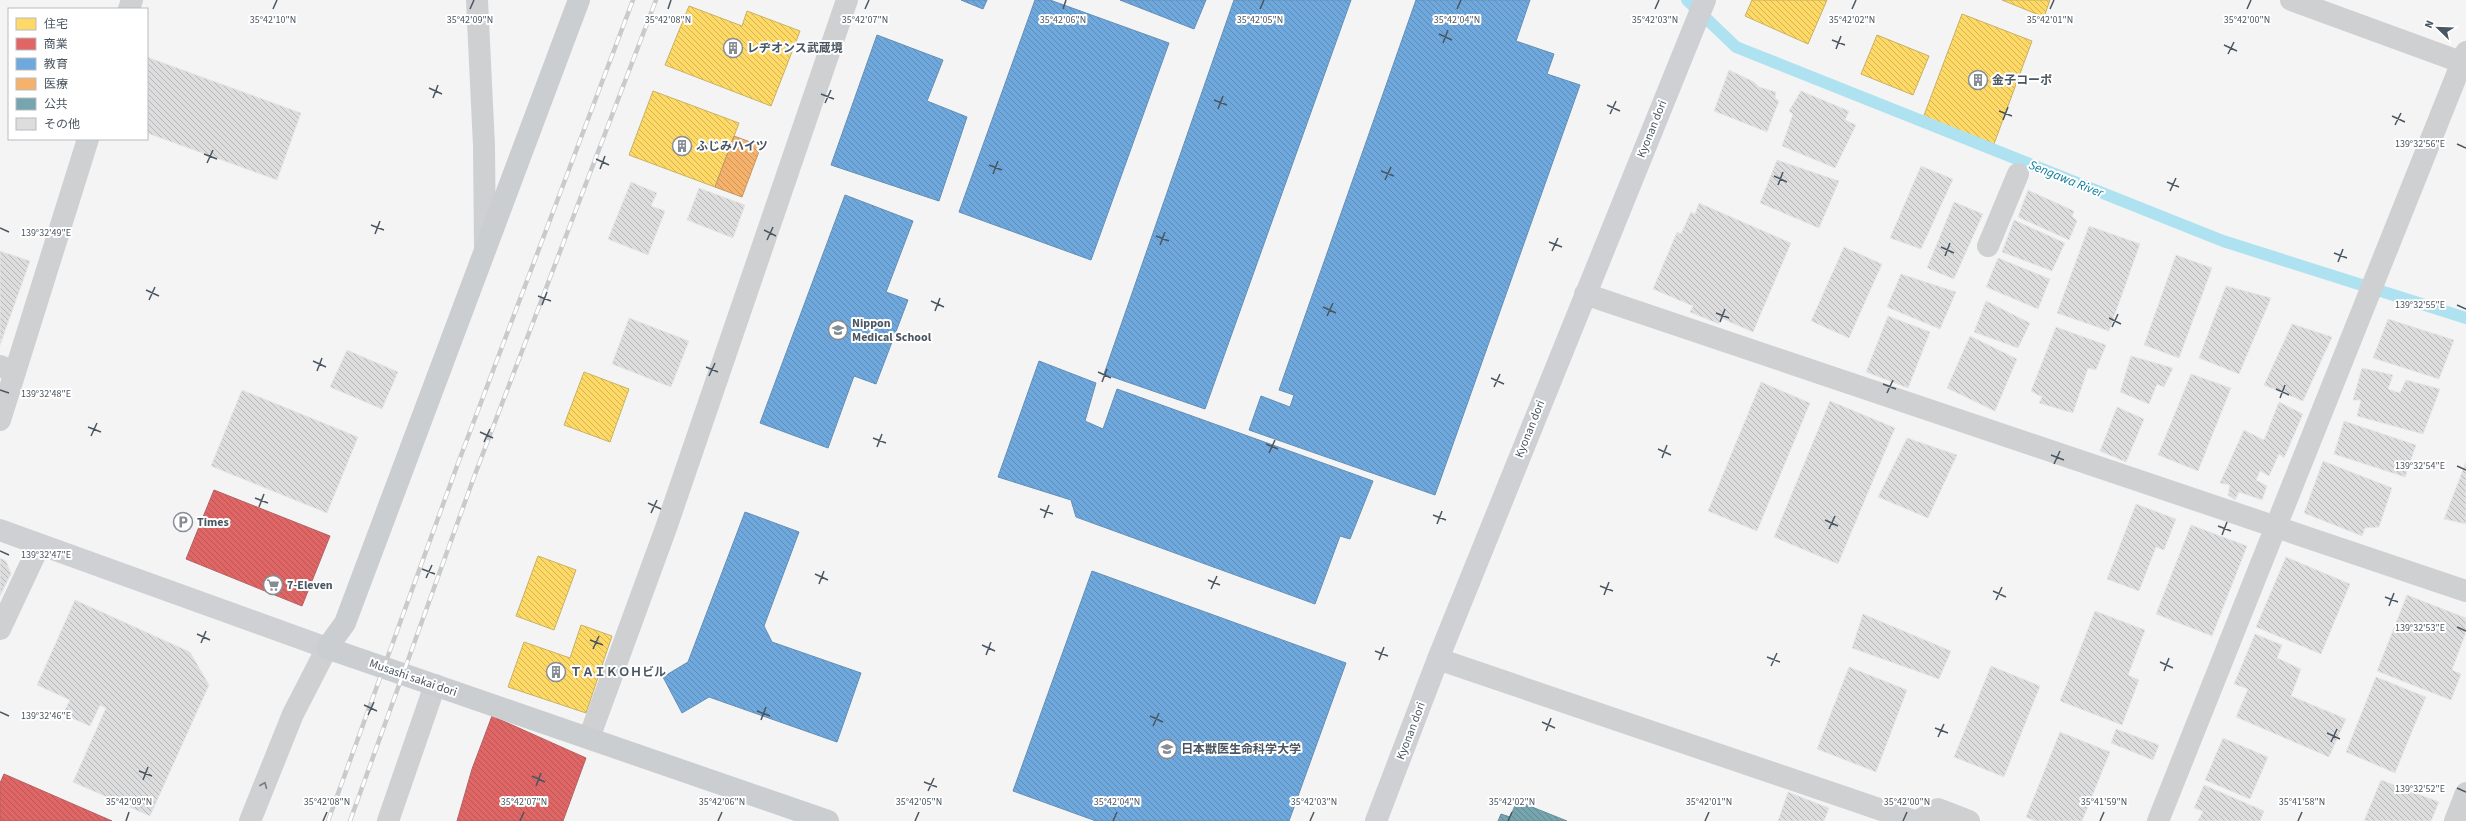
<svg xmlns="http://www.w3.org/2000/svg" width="2466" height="821" font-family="'Source Sans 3','Noto Sans JP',sans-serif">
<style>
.homes{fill:url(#homes-back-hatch);stroke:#c9b264}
.shops{fill:url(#shops-back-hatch);stroke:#b36164}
.schools{fill:url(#schools-back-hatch);stroke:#648fb7}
.health{fill:url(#health-back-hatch);stroke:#c29668}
.public{fill:url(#public-back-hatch);stroke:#698d98}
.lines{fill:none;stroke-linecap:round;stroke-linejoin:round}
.stream{stroke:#aee2f0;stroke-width:12}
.building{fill:url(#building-back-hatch);stroke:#e5e6e7}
.lane{stroke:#ced0d2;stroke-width:22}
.street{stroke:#ced0d2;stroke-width:22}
.secondary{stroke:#ced0d4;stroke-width:22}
.primary{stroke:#caced1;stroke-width:22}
.rail-casing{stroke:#c9cacc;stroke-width:4.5}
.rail{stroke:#fff;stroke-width:3;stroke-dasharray:9;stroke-linecap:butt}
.oneway{stroke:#727b83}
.ticks{fill:none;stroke:#4a5661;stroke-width:1.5}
.labels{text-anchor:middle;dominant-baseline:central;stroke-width:4;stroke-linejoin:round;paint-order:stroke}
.poi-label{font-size:12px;font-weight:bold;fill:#4a5661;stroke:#fff;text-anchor:start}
.street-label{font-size:12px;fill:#4a5661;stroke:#fff}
.water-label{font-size:13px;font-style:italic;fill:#0c7c9b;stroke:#fff}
.ticks-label{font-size:10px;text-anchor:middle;fill:#4a5661;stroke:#fff;stroke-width:4;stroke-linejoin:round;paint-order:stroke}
</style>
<defs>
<pattern id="homes-back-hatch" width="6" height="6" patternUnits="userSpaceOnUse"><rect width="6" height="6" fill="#ffd966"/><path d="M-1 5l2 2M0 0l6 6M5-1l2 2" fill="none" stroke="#d0b357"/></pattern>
<pattern id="shops-back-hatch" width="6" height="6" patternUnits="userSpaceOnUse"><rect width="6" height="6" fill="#e06666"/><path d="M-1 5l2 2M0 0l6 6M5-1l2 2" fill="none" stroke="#b85757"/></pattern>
<pattern id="schools-back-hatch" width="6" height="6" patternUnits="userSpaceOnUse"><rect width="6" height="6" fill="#6fa8dc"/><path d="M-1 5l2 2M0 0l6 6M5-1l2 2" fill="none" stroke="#5d8cb6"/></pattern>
<pattern id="health-back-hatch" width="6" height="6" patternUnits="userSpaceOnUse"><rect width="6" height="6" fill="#f6b26b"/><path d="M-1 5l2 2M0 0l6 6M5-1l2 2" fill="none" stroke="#c9945b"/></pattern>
<pattern id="public-back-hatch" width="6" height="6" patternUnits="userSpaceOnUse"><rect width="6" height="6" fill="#76a5af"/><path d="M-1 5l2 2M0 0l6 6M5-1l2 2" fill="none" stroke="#638992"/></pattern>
<pattern id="building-back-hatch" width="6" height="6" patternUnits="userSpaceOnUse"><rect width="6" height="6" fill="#ddddde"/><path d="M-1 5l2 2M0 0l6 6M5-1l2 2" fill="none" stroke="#b5b6b7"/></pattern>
</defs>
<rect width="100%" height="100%" fill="#f4f4f4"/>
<path class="homes" d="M 1752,0 L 1827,0 L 1808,44 L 1745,16 Z
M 2002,0 L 2050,0 L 2044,17 Z
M 689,6 L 742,26 L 747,11 L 800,31 L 771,106 L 665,65 Z
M 1962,14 L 2032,41 L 1994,144 L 1923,118 Z
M 1877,35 L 1929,56 L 1913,95 L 1861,74 Z
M 653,91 L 739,123 L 715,187 L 629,155 Z
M 584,372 L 629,389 L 610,442 L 564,425 Z
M 538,556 L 576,570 L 554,630 L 516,616 Z
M 581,625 L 612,636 L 586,713 L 508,687 L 524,642 L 570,658 Z"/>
<path class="shops" d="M 214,490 L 330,536 L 302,606 L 186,559 Z
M 492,716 L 586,758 L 563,821 L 457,821 L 472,769 Z
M 4,774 L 112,821 L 0,821 L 0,783 Z"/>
<path class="schools" d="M 961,0 L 987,0 L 983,9 Z
M 1035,0 L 1050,0 L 1169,43 L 1091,260 L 959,212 Z
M 1120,0 L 1206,0 L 1194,29 Z
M 1234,0 L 1351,0 L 1205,409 L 1104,374 Z
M 1416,0 L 1530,0 L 1516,41 L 1554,54 L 1547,74 L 1580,85 L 1435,495 L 1249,430 L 1261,396 L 1290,407 L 1294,395 L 1279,390 Z
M 877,35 L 943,60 L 927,101 L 967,117 L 939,201 L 831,165 Z
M 845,195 L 913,221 L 886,292 L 908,300 L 876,384 L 854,376 L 828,448 L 760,423 Z
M 1039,361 L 1096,383 L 1085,421 L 1103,429 L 1117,389 L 1373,481 L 1350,539 L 1340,536 L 1315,604 L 1076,517 L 1071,500 L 998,477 Z
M 745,512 L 799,532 L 764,626 L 772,642 L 861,673 L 837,742 L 709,697 L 682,713 L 663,677 L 688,662 Z
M 1092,571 L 1346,663 L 1289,821 L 1096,821 L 1013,791 Z"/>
<path class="health" d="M 734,136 L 761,146 L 742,197 L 715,187 Z"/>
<path class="public" d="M 1517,801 L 1567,821 L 1498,821 L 1501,814 L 1510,817 Z"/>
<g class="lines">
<path class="stream" d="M 1687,0 L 1736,47 L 2223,241 L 2466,318"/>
</g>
<path class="building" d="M 147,57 L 301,113 L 277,180 L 147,133 Z
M 1729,70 L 1754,82 L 1759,87 L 1776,92 L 1775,98 L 1779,101 L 1767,132 L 1714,111 Z
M 1801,91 L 1849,111 L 1845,120 L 1856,125 L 1835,168 L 1782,146 L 1793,114 L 1789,111 Z
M 1777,160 L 1839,181 L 1819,228 L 1760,203 Z
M 1921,166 L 1953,179 L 1921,249 L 1890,238 Z
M 631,182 L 657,193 L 651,206 L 665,211 L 648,255 L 608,239 Z
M 699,188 L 745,205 L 733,238 L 687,220 Z
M 2028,190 L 2074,211 L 2072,216 L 2077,221 L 2069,240 L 2018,217 Z
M 1954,202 L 1983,214 L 1954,279 L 1927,268 Z
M 1699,203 L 1791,243 L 1753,332 L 1721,318 L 1719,324 L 1690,312 L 1693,306 L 1653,289 L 1677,232 L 1681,234 L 1691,212 L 1695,214 Z
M 2014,220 L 2065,243 L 2052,271 L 2002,252 Z
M 2089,226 L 2140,244 L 2109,331 L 2057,313 Z
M 1844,247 L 1882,264 L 1849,338 L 1811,321 Z
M 0,251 L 30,261 L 0,345 Z
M 2176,255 L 2212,268 L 2179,358 L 2144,345 Z
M 1998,258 L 2050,279 L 2038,309 L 1986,287 Z
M 1901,274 L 1956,292 L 1940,329 L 1887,307 Z
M 2226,286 L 2271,298 L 2239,374 L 2199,358 Z
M 1986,301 L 2030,323 L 2018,348 L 1974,332 Z
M 1888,316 L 1930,332 L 1908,388 L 1866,372 Z
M 629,318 L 689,341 L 671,387 L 612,364 Z
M 2388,319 L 2454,340 L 2439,379 L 2373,358 Z
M 2292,324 L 2332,337 L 2303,401 L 2264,385 Z
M 2056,327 L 2106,345 L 2096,370 L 2088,368 L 2073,413 L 2039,403 L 2042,397 L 2031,391 Z
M 1970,336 L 2017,359 L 1995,411 L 1947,388 Z
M 347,350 L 398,372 L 382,409 L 330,387 Z
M 2131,356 L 2173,368 L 2164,387 L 2157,384 L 2149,404 L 2120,392 Z
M 2362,368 L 2393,375 L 2388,389 L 2400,393 L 2406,380 L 2440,389 L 2423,434 L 2357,416 L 2361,400 L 2353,400 Z
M 2191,374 L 2231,388 L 2198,471 L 2158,455 Z
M 1761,382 L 1810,403 L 1757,531 L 1708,511 Z
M 242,390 L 358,437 L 327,513 L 211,466 Z
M 1830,401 L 1895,428 L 1838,564 L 1774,537 Z
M 2279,402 L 2303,414 L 2284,458 L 2279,454 L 2269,476 L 2260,471 L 2256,480 L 2267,486 L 2262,500 L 2239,492 L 2235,500 L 2228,495 L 2230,485 L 2220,483 L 2244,430 L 2264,440 Z
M 2117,407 L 2144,419 L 2126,462 L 2100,451 Z
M 2344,421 L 2416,445 L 2405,477 L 2334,454 Z
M 1907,438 L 1957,455 L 1928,518 L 1878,497 Z
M 2323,461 L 2392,488 L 2379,527 L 2365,528 L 2362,536 L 2304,513 Z
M 2466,462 L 2466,524 L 2444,519 Z
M 2136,504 L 2176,519 L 2164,550 L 2156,547 L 2139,591 L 2107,579 Z
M 2191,525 L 2247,546 L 2212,636 L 2156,614 Z
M 2286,557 L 2350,584 L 2321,654 L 2256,627 Z
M 0,558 L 6,561 L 11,574 L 0,596 Z
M 2407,595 L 2466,618 L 2466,632 L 2452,670 L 2461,674 L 2451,700 L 2377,671 Z
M 75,600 L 190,652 L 209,685 L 150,816 L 73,782 L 106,708 L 100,705 L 90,726 L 63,714 L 70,700 L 37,685 Z
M 2095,611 L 2145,630 L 2128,675 L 2139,680 L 2122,725 L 2060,701 Z
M 1863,614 L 1951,651 L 1939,679 L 1852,648 Z
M 2255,634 L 2282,645 L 2277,658 L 2301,669 L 2291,696 L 2346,719 L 2329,757 L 2236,717 L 2248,689 L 2234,684 Z
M 1991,666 L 2040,686 L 2004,777 L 1954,757 Z
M 1849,667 L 1907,690 L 1876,772 L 1817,749 Z
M 2376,677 L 2426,697 L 2395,773 L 2346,752 Z
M 2116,729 L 2159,745 L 2153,760 L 2111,743 Z
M 2060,732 L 2110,752 L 2082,821 L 2035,821 L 2026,817 Z
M 2223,738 L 2268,757 L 2250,799 L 2205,780 Z
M 2381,780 L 2439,802 L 2431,821 L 2364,821 Z
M 2204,785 L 2264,811 L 2260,821 L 2198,821 L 2203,811 L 2194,808 Z
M 1788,792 L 1829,808 L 1824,821 L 1778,821 Z"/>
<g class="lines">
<path class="lane" d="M 1988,246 L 2018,174
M 0,366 L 15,372
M 1438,659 L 1914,821
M 388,821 L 435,685"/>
<path class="street" d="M 477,0 L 484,146 L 485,249
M 2291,0 L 2466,64
M 129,9 L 132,0
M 1585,294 L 2466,591
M 0,420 L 88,139
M 0,629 L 39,546
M 589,738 L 666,528 L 847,0
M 250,821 L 293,714 L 327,648
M 1918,821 L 1938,809 L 1969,821
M 2158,821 L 2466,52
M 2455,821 L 2466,793"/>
<path class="secondary" d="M 0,530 L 327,648
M 1376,821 L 1438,659 L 1705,0"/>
<path class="primary" d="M 579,0 L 345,623 L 327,648 L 828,821"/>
<g class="rail-casing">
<path id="rail" d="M 328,821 L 457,466 L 633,0
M 350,821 L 474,477 L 656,0"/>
</g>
<use href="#rail" class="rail"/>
</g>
<defs><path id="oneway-chevron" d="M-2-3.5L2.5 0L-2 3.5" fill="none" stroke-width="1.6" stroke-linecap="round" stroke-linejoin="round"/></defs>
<use class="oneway" href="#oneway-chevron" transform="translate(264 785) rotate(-68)"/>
<path class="ticks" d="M 273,9 L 277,0M 470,9 L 474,0M 668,9 L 671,0M 865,9 L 869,0M 1063,9 L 1066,0M 1260,9 L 1264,0M 1457,9 L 1461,0M 1655,9 L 1659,0M 1852,9 L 1856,0M 2050,9 L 2054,0M 2247,9 L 2251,0M 1439,34 L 1452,40M 1832,40 L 1845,45M 1443,43 L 1448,30M 2224,45 L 2237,51M 1836,49 L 1841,36M 2228,54 L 2234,42M 429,88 L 442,94M 821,94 L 834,99M 433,98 L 438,85M 1214,100 L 1227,105M 825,103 L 831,90M 1607,105 L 1620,111M 1218,109 L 1223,96M 1999,111 L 2012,116M 1610,114 L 1616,101M 2392,116 L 2405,122M 2003,120 L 2008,107M 2395,125 L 2401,113M 2457,144 L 2466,148M 204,154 L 217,159M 596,159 L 609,165M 207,163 L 213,150M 989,165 L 1002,170M 600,169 L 605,156M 1381,171 L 1394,176M 993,174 L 998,161M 1774,176 L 1787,182M 1385,180 L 1391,167M 2167,182 L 2179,187M 1778,185 L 1783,172M 2170,191 L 2176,178M 371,225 L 384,230M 0,228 L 9,232M 764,230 L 776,236M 375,234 L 380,221M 1156,236 L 1169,241M 767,240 L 773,227M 1549,242 L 1562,247M 1160,245 L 1165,232M 1941,247 L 1954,253M 1552,251 L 1558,238M 2334,253 L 2347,258M 1945,256 L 1950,243M 2338,262 L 2343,249M 146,290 L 159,296M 538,296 L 551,301M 149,300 L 155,287M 931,301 L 944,307M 542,305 L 547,292M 2457,305 L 2466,309M 1323,307 L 1336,313M 935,311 L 940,298M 1716,313 L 1729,318M 1327,316 L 1333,303M 2109,318 L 2121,324M 1720,322 L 1725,309M 2112,327 L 2118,314M 313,361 L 326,367M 706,367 L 718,372M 317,371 L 322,358M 1098,372 L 1111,378M 709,376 L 715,363M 1491,378 L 1504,384M 1102,382 L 1107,369M 1883,384 L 1896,389M 1494,387 L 1500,374M 2276,389 L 2289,395M 0,390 L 9,393M 1887,393 L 1893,380M 2280,398 L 2285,385M 88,427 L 101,432M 480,432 L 493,438M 91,436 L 97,423M 873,438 L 886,443M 484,442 L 490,429M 1266,444 L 1278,449M 877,447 L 882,434M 1658,449 L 1671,455M 1269,453 L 1275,440M 2051,455 L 2064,460M 1662,458 L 1667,445M 2054,464 L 2060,451M 2457,466 L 2466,470M 255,498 L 268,503M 648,503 L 661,509M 259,507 L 264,494M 1040,509 L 1053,514M 651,513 L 657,500M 1433,515 L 1446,520M 1044,518 L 1049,505M 1825,520 L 1838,526M 1437,524 L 1442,511M 2218,526 L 2231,531M 1829,529 L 1835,516M 2222,535 L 2227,522M 0,551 L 9,555M 422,569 L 435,574M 815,574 L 828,580M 426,578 L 432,565M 1208,580 L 1220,585M 819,584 L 824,571M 1600,586 L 1613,591M 1211,589 L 1217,576M 1993,591 L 2006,597M 1604,595 L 1609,582M 2385,597 L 2398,602M 1996,600 L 2002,587M 2389,606 L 2394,593M 2457,627 L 2466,631M 197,634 L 210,640M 590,640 L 603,645M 201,643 L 206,631M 982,645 L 995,651M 593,649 L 599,636M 1375,651 L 1388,656M 986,655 L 991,642M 1767,657 L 1780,662M 1379,660 L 1384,647M 2160,662 L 2173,668M 1771,666 L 1777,653M 2164,671 L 2169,658M 364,705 L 377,711M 757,711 L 770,716M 0,712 L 9,716M 368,715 L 374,702M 1150,716 L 1163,722M 761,720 L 766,707M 1542,722 L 1555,728M 1153,726 L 1159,713M 1935,728 L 1948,733M 1546,731 L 1551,718M 2327,733 L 2340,739M 1938,737 L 1944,724M 2331,742 L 2337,729M 139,771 L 152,776M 532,776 L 545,782M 143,780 L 148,767M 924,782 L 937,787M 536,786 L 541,773M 2457,788 L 2466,792M 928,791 L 934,778M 126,821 L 129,812M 323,821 L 327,812M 520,821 L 524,812M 718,821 L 722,812M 915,821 L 919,812M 1113,821 L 1117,812M 1310,821 L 1314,812M 1508,821 L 1512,812M 1705,821 L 1709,812M 1903,821 L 1907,812M 2100,821 L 2104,812M 2298,821 L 2302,812"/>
<defs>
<g id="building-ring" transform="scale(1)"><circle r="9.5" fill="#fff" stroke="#868d94" stroke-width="1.5"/><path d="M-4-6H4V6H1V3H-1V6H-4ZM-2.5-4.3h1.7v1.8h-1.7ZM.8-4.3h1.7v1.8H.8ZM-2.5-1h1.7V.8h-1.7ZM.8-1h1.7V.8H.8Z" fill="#868d94"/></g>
<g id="university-ring" transform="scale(1)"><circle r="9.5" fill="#fff" stroke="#868d94" stroke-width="1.5"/><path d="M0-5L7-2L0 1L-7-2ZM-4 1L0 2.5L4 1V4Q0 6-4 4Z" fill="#868d94"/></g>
<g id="parking-ring" transform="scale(1)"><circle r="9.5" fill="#fff" stroke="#868d94" stroke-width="1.5"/><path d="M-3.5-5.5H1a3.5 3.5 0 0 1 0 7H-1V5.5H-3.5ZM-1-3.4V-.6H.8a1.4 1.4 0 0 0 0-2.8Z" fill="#868d94"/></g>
<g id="supermarket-ring" transform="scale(1)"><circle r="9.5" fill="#fff" stroke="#868d94" stroke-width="1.5"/><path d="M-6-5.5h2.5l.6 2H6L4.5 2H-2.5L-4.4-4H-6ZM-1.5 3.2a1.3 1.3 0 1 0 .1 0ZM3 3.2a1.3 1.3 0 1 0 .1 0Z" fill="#868d94"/></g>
</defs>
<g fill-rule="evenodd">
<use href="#building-ring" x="733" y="48"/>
<use href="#building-ring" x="1978" y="80"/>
<use href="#building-ring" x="682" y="146"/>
<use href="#university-ring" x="838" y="330"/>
<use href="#parking-ring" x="183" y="522"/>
<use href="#supermarket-ring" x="273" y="585"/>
<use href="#building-ring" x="556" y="672"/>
<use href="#university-ring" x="1167" y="749"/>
</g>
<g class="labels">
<g class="poi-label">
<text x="747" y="48">レヂオンス武蔵境</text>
<text x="1992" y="80">金子コーポ</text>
<text x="696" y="146">ふじみハイツ</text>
<text x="852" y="323">Nippon<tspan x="852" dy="14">Medical School</tspan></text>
<text x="197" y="522">Times</text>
<text x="287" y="585">7-Eleven</text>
<text x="570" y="672">ＴＡＩＫＯＨビル</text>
<text x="1181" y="749">日本獣医生命科学大学</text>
</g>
<g class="street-label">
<text transform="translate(1652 129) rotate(-68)">Kyonan dori</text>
<text transform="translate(1530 429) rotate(-68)">Kyonan dori</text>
<text transform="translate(413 678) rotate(19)">Musashi sakai dori</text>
<text transform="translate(1411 731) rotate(-69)">Kyonan dori</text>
</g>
<g class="water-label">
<text transform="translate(2066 179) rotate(22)">Sengawa River</text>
</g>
</g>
<g class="ticks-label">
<text x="273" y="23">35°42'10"N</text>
<text x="470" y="23">35°42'09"N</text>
<text x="865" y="23">35°42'07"N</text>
<text x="1852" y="23">35°42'02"N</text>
<text x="2050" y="23">35°42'01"N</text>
<text x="2247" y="23">35°42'00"N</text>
<text x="668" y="23">35°42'08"N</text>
<text x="1063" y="23">35°42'06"N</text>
<text x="1260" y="23">35°42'05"N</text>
<text x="1457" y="23">35°42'04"N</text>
<text x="1655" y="23">35°42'03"N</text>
<text x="2420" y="147">139°32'56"E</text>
<text x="46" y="236">139°32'49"E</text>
<text x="2420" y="308">139°32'55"E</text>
<text x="46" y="397">139°32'48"E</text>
<text x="2420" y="469">139°32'54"E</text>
<text x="46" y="558">139°32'47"E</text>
<text x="2420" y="631">139°32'53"E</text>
<text x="46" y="719">139°32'46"E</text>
<text x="2420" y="792">139°32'52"E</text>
<text x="129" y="805">35°42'09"N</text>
<text x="327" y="805">35°42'08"N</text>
<text x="524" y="805">35°42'07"N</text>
<text x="722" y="805">35°42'06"N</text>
<text x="919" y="805">35°42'05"N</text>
<text x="1117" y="805">35°42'04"N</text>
<text x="1314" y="805">35°42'03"N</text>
<text x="1512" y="805">35°42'02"N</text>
<text x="1709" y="805">35°42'01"N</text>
<text x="1907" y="805">35°42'00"N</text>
<text x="2104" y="805">35°41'59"N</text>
<text x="2302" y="805">35°41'58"N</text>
</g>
<rect x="8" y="8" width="140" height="132" fill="#ffffff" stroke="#b7bbc0"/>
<rect x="16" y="18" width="20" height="12" fill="#ffd966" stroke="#b7bbc0"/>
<text x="44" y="28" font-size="12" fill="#4a5661">住宅</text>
<rect x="16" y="38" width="20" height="12" fill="#e06666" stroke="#b7bbc0"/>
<text x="44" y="48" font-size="12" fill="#4a5661">商業</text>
<rect x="16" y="58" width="20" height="12" fill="#6fa8dc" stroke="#b7bbc0"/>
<text x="44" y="68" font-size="12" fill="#4a5661">教育</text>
<rect x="16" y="78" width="20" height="12" fill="#f6b26b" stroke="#b7bbc0"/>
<text x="44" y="88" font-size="12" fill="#4a5661">医療</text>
<rect x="16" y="98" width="20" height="12" fill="#76a5af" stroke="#b7bbc0"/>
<text x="44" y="108" font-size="12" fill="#4a5661">公共</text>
<rect x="16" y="118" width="20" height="12" fill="#ddddde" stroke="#b7bbc0"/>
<text x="44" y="128" font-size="12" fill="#4a5661">その他</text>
<g transform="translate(2438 28) rotate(293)" stroke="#ffffff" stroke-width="3" paint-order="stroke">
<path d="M0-3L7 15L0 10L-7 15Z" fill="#4a5661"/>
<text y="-6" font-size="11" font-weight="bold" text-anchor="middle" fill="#4a5661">N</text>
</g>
</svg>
